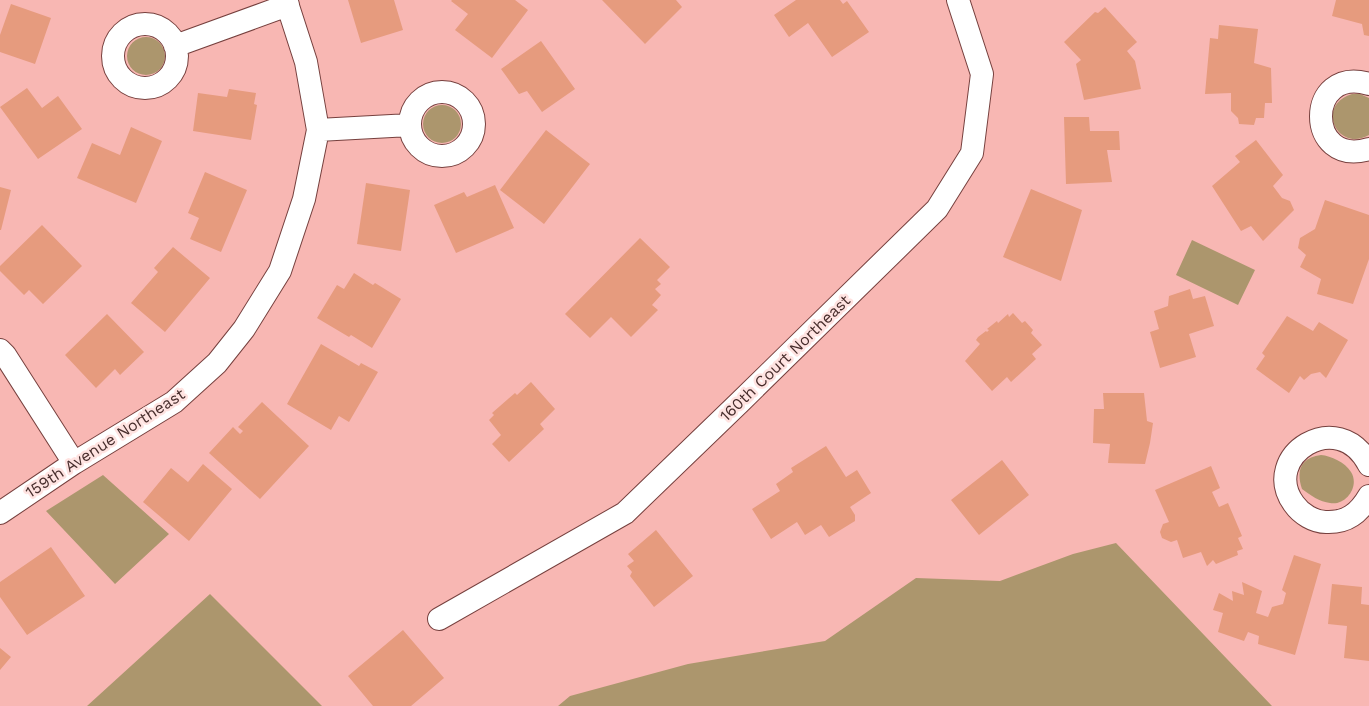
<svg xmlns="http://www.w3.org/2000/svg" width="1369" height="706" font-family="'Work Sans',sans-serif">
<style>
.green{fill:#ac966d}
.building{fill:#e69b7e}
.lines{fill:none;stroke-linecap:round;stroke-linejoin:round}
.street-casing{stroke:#76403e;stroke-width:24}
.street{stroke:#fff;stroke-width:22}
.labels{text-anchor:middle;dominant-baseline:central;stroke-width:5;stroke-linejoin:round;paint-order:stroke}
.street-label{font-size:16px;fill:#472d2c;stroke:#ffe3e1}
</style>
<rect width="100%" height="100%" fill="#f8b7b3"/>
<path class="green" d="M127 56a19 19 0 1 1 38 0a19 19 0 1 1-38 0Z
M 1352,94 L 1360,94 L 1369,98 L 1369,135 C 1337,153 1315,105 1352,94 Z
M423 124a19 19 0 1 1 38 0a19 19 0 1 1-38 0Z
M 1192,240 L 1255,270 L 1238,305 L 1176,275 Z
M 1321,455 C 1331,456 1345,462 1351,472 C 1360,486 1346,506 1330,503 C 1320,502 1310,495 1302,489 C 1296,471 1300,458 1321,455 Z
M 103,475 L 169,534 L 115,584 L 46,511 Z
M 1116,543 L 1272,706 L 558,706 L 570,696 L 688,664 L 825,641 L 916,578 L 1000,581 L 1073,554 Z
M 210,594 L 322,706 L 87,706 Z"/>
<path class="building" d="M 348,0 L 394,0 L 403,30 L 361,43 Z
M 452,0 L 515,0 L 528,10 L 492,58 L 455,30 L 468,14 L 451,1 Z
M 602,0 L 676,0 L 682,7 L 645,44 Z
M 796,0 L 840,0 L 843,4 L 847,1 L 869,32 L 832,57 L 808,23 L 789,37 L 774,15 Z
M 1336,0 L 1369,0 L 1369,36 L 1364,35 L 1362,24 L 1332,16 Z
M 11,4 L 51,18 L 35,64 L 0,52 L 0,35 Z
M 1105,7 L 1137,42 L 1127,51 L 1135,61 L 1141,89 L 1084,100 L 1076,64 L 1081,60 L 1064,42 L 1095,12 L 1098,13 Z
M 1219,25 L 1258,29 L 1254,63 L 1271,68 L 1272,103 L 1265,103 L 1264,118 L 1256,118 L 1254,125 L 1239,124 L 1238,118 L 1231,111 L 1231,93 L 1205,94 L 1210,38 L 1218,39 Z
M 541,41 L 575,89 L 542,112 L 527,91 L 519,94 L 501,69 Z
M 27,88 L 42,108 L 58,96 L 82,129 L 38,159 L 0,107 Z
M 229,89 L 256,93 L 254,104 L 257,105 L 251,140 L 193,131 L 198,93 L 227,97 Z
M 1064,117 L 1089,117 L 1090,131 L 1119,131 L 1120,150 L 1107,150 L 1112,182 L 1066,184 Z
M 131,127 L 162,141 L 136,203 L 77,178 L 92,143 L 120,155 Z
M 546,130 L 590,164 L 544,224 L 500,190 Z
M 1256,140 L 1283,175 L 1273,186 L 1282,198 L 1290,201 L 1294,210 L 1263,241 L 1251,226 L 1241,231 L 1212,186 L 1240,162 L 1235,156 Z
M 205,172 L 247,190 L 221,252 L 190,239 L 199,218 L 188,213 Z
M 366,183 L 410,190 L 401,251 L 357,244 Z
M 495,185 L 514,228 L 456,253 L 434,205 L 464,192 L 467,197 Z
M 0,187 L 11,190 L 1,230 L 0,230 Z
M 1031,189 L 1082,210 L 1061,281 L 1003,257 Z
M 1325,200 L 1369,215 L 1369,259 L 1353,304 L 1317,294 L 1321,279 L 1300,267 L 1306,255 L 1298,248 L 1300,238 L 1315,229 Z
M 42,225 L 82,266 L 43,304 L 29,290 L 24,295 L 0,271 L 0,266 Z
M 640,238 L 670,267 L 657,280 L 661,284 L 655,289 L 661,295 L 652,305 L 658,310 L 631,337 L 611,317 L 590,338 L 565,314 Z
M 173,247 L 210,278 L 165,332 L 131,303 L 158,272 L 154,268 Z
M 354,273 L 373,285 L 375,283 L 401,299 L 372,348 L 351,335 L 349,337 L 317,318 L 337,285 L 344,289 Z
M 1190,289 L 1193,299 L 1205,296 L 1214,326 L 1189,334 L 1196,357 L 1160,368 L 1150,332 L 1159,329 L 1154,311 L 1168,306 L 1169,296 Z
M 1013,313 L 1022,323 L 1025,321 L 1033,330 L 1031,333 L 1042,345 L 1032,354 L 1036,359 L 1011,382 L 1007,377 L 992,391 L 965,361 L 980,344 L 976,340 L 978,337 L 986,331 L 987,332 L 989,330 L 987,329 L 997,321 L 998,323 L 1008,314 L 1009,317 Z
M 107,314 L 144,352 L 120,375 L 115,369 L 96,388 L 65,355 Z
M 1287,316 L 1313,331 L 1319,322 L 1348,340 L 1326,378 L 1320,372 L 1311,374 L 1304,380 L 1300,376 L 1289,393 L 1256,369 L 1265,356 L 1262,353 Z
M 321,344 L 359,366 L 361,363 L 378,372 L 349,422 L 339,416 L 331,430 L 287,404 Z
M 531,382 L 555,409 L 540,424 L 544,429 L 509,462 L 492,444 L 501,435 L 489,420 L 494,415 L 492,413 L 515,393 L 517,395 Z
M 1103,393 L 1144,393 L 1147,421 L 1153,423 L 1150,443 L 1145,464 L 1108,463 L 1110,444 L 1093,443 L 1094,409 L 1104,409 Z
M 262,402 L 309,446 L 260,499 L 209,453 L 233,427 L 240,434 L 243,431 L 238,427 Z
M 826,446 L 846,477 L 857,470 L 871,493 L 850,507 L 855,515 L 855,521 L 829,537 L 821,525 L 805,535 L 797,522 L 771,539 L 752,509 L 780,491 L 776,484 L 793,472 L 791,468 Z
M 1002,460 L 1029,495 L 979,535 L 951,500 Z
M 203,464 L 232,489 L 189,541 L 143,502 L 171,468 L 188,482 Z
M 1211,466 L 1220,488 L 1212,492 L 1219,507 L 1228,503 L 1242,536 L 1238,538 L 1243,549 L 1237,551 L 1238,555 L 1216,564 L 1213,560 L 1207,566 L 1201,552 L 1183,558 L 1177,540 L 1171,542 L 1162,538 L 1160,532 L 1163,524 L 1169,522 L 1155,490 Z
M 656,530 L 693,576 L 654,607 L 630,576 L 632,572 L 627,566 L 634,561 L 628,554 Z
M 51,547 L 85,596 L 27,635 L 0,597 L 0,582 Z
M 1294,555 L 1321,564 L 1295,655 L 1258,644 L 1259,636 L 1248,632 L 1244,641 L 1218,632 L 1223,613 L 1213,610 L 1219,593 L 1233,601 L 1232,591 L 1244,595 L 1242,582 L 1262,591 L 1256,613 L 1268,617 L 1272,607 L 1283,604 L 1286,593 L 1282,590 Z
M 1332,584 L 1362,587 L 1361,604 L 1369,605 L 1369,661 L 1344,658 L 1347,626 L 1328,624 Z
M 403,630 L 444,678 L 411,706 L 373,706 L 348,676 Z
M 0,648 L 11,657 L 0,670 Z"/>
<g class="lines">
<g class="street-casing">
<path id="street" d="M113 56a32 32 0 1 1 64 0a32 32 0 1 1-64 0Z
M 175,46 L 288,5
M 1369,84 C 1305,65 1305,168 1369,149
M410 124a32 32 0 1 1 64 0a32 32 0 1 1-64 0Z
M 318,130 L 410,125
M 0,350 L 5,355 L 74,463
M 1369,465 C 1339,405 1259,456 1294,504 C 1301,514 1314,522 1326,522 C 1347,523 1359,513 1369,496
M 0,513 L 74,463 L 174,402 L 217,363 L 244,329 L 280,271 L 304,199 L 318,130 L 306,62 L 286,0
M 439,619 L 625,513 L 740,402 L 937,209 L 972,153 L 982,74 L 958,0"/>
</g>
<use href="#street" class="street"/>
</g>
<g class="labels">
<g class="street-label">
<text transform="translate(785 358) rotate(-44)">160th Court Northeast</text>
<text transform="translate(105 443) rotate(-33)">159th Avenue Northeast</text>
</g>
</g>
</svg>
